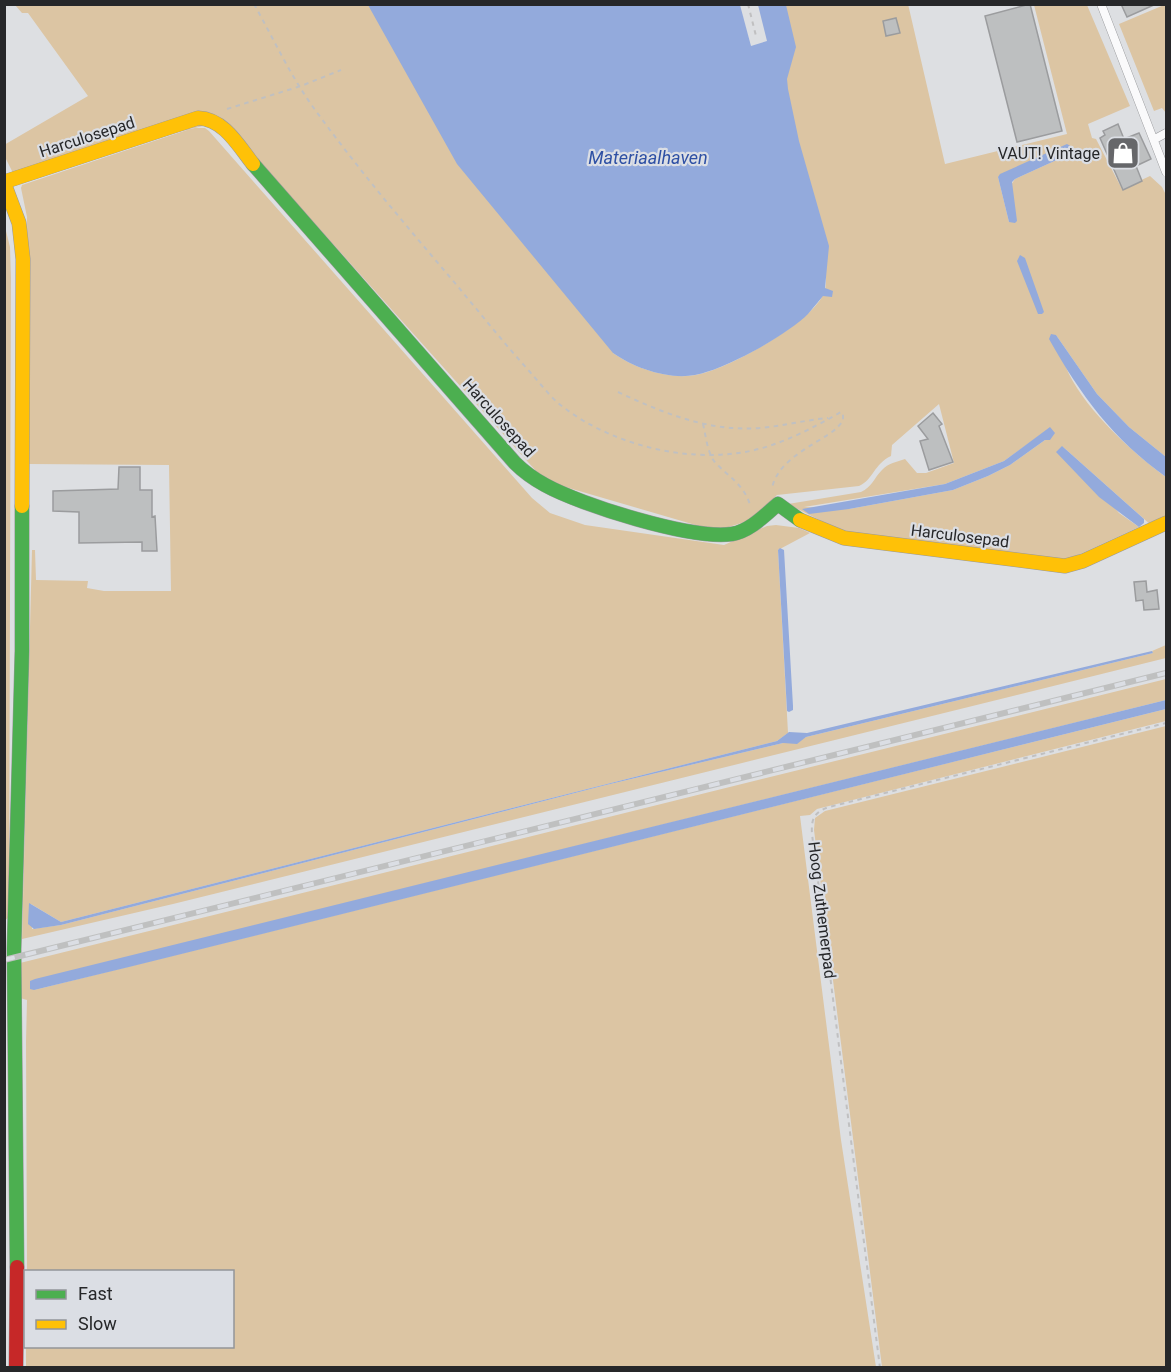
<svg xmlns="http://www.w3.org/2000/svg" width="1171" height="1372" font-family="Roboto,sans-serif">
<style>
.green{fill:#dcc5a3;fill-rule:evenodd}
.water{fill:#93aadc}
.pier{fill:#dddfe2}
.building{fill:#bdbfc0;stroke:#9b9c9e;stroke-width:1.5}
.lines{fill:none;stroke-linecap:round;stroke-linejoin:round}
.lane-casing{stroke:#98999c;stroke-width:9}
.fast-casing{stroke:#98999c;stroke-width:15}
.slow-casing{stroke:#98999c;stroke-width:15}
.jam-casing{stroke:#98999c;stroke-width:15}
.path{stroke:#c0c0c1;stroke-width:2;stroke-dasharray:4.5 4.5;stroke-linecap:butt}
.lane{stroke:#fafafb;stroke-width:8}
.fast{stroke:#4caf50;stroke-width:14}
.slow{stroke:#ffc107;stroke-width:14}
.jam{stroke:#c62828;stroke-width:14}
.rail-casing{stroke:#bfc0c0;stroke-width:6}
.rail{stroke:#dbdee4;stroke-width:4;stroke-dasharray:11;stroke-linecap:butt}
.labels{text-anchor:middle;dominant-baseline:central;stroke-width:4.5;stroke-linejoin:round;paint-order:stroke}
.street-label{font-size:16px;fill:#262729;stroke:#dbdee4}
.poi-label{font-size:16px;fill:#262729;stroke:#dbdee4;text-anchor:end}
.water-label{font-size:18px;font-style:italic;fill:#2e50a4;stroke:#dbdee4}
</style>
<rect width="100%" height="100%" fill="#dddfe2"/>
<path class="green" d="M 908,4 L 945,164 L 1067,134 L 1034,5 L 1087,5 L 1130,106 L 1088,124 L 1092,138 L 1096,139 L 1122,189 L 1150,176 L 1162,187 L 1166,195 L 1166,457 L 1129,427 L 1097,394 L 1056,335 C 1060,347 1063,362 1069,374 C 1087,411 1134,454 1166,477 L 1166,520 L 1152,526 L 1062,446 L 1119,513 L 1139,527 L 1065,561 L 851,536 L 788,504 L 861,492 C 872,487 874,478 882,470 C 888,463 897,462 905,459 L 917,473 L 926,473 L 954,463 L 939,404 L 892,445 L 891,456 C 874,464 873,480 859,486 L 777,495 L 751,520 L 716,531 L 545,481 L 223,121 L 13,173 L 5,157 L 4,145 L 88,96 L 28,13 L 22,13 L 15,5 ZM 1072,153 L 1015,179 L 1011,185 L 1009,222 L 998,177 ZM 826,277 C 826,283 826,290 823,295 C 809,324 727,370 696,375 C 669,380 634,368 613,353 ZM 1050,428 L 1045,440 L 1010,465 L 988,476 L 953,490 L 849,509 L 804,507 L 945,484 L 1004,461 Z
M 1164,5 L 1166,5 L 1166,113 L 1162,108 L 1154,111 L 1119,24 Z
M 193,128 L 205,128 L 209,131 L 532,498 L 550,513 L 585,525 L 724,545 L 767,526 L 776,525 L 799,528 L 810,533 L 778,550 L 788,733 L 777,741 L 61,922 L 31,904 L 32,929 L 61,925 L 606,785 L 783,743 L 797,742 L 806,737 L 1153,653 L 1152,651 L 1166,645 L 1166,658 L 173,904 L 22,939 L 32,550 L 35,550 L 36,580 L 88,581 L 87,588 L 104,591 L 171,591 L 169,465 L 29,464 L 27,217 L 21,188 L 22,185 Z
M 4,223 L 10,247 L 11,278 L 9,917 L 4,921 Z
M 1166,679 L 1166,700 L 253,926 L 34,990 L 1166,709 L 1166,721 L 817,809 L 810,815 L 800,816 L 841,1140 L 876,1367 L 26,1367 L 26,1347 L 232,1346 L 232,1272 L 27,1271 L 26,1042 L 27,1000 L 20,998 L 20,963 Z
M 1166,726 L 1166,1367 L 882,1367 L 814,830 L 815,818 L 825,811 Z"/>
<path class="water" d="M 368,5 L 786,5 L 796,47 L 787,79 L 788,89 L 799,141 L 829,246 L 825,288 L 833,291 L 832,297 L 823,296 C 818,302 813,308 808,314 C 787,335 725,370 695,375 C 669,380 634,368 613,353 L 457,164 Z
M 1067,144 L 1072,147 L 1072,153 L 1015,179 L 1012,182 L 1017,221 L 1015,223 L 1009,222 L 998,177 L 1000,174 Z
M 1020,255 L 1025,258 L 1044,312 L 1042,314 L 1038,314 L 1017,261 Z
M 1051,334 L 1056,335 L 1097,394 L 1129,427 L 1166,457 L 1166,477 C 1113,439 1081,396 1049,339 Z
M 1050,427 L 1055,433 L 1050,440 L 1045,440 L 1010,465 L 988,476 L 953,490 L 849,509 L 809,514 L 802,509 L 945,484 L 1004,461 Z
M 1062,446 L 1144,519 L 1144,523 L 1139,527 L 1099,497 L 1056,452 Z
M 780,548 L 784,550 L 793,706 L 793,710 L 789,712 L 787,711 L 778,550 Z
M 1152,651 L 1153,653 L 806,737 L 797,744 L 783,743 L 606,785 L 61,925 L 34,929 L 28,924 L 29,903 L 61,922 L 777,741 L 789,732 L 807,733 Z
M 1166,700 L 1166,709 L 129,967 L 34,990 L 30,989 L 30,981 L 35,979 Z"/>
<path class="pier" d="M 740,5 L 758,5 L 767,41 L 751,46 Z"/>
<path class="building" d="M 1030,4 L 1062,131 L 1017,142 L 985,16 Z
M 1121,4 L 1156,4 L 1127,17 Z
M 896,18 L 900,33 L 886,36 L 883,21 Z
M 1118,124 L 1124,139 L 1139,133 L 1151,159 L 1136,166 L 1142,181 L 1123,190 L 1100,138 L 1105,135 L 1103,131 Z
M 933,413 L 942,424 L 939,426 L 953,462 L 929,470 L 920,441 L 928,439 L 918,426 Z
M 119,467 L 140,467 L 140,490 L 152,490 L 152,517 L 155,516 L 157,551 L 142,551 L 142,542 L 79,543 L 79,512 L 53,511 L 53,491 L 118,489 Z
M 1146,581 L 1147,592 L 1157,590 L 1159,609 L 1144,610 L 1143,600 L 1136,601 L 1134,582 Z"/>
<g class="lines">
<g class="lane-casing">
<path id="lane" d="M 1101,4 L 1166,172
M 1155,139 L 1166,133"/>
</g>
<g class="fast-casing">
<path id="fast" d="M 253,164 L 515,463 C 524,472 534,479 545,485 C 581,505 692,540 732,534 C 750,531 765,515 778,504 L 800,520
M 17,1267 L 14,949 L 22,651 L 22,506"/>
</g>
<g class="slow-casing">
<path id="slow" d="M 4,182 L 198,118 C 224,119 238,145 253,164
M 4,183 L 19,223 L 23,259 L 22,506
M 800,520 L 844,538 L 1065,566 L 1083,561 L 1166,523"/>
</g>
<g class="jam-casing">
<path id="jam" d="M 16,1368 L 17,1267"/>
</g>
<path class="path" d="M 254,4 C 273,38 290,75 313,107 C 355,165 402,221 449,276 C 476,308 502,341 530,372 C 539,382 548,394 558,403 C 607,443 682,463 745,452 C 779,446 811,429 841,412 L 843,414 L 843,421 L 836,429 C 815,445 778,459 772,488
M 748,4 L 756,36
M 227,109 L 301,86 L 341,70
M 618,392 C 663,413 709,432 760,428 C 783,426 805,420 828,418
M 703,424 C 706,436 707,451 714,461 C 727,476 744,484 750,505
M 880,1368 L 812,834 C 811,819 814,812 829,807 L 1166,723"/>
<use href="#lane" class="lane"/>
<use href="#fast" class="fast"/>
<use href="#slow" class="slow"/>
<use href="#jam" class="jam"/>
<g class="rail-casing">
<path id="rail" d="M 4,960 L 1166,673"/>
</g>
<use href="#rail" class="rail"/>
</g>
<defs>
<g id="shop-square" transform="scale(1.725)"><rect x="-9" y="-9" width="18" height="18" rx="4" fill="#66676a" stroke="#dbdee4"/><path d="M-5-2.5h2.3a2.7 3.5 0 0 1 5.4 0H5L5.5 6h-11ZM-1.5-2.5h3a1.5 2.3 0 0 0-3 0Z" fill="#fff"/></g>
</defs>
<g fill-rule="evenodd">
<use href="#shop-square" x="1123" y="153"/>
</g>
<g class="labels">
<g class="street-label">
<text transform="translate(87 137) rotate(-18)">Harculosepad</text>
<text transform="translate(499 418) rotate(48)">Harculosepad</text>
<text transform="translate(960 536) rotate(7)">Harculosepad</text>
<text transform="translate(822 910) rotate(83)">Hoog Zuthemerpad</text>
</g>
<g class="poi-label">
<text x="1100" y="153">VAUT! Vintage</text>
</g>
<g class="water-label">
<text x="648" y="157">Materiaalhaven</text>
</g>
</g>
<rect width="1171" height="1372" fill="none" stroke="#262729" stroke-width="12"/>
<rect x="24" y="1270" width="210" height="78" fill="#dbdee4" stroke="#939599" stroke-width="1.5"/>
<rect x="36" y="1290" width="30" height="9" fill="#4caf50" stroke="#939599" stroke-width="1.5"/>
<text x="78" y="1300" font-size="18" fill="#262729">Fast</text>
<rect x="36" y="1320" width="30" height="9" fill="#ffc107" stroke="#939599" stroke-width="1.5"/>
<text x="78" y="1330" font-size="18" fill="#262729">Slow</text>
</svg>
